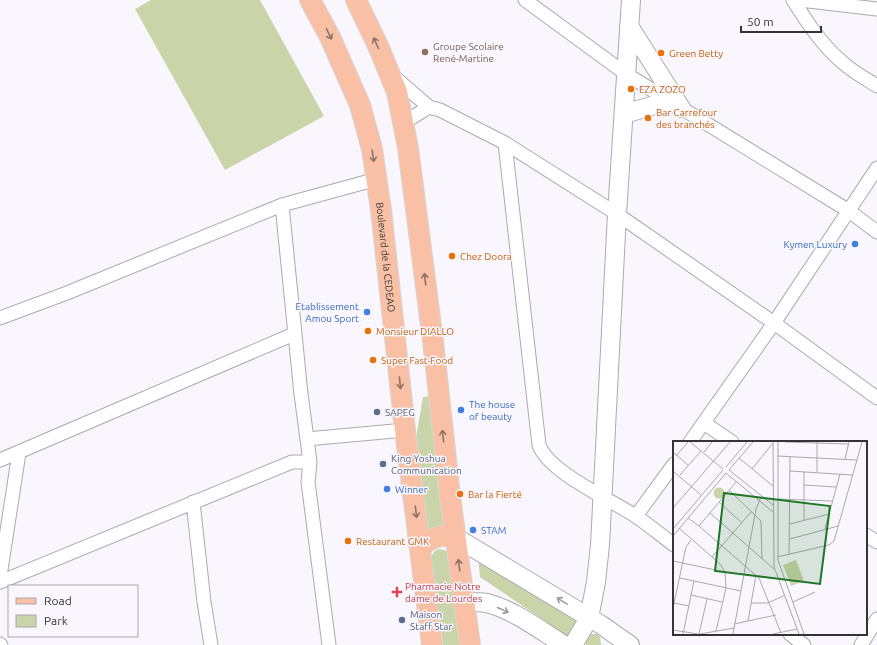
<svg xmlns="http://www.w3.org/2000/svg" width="877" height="645" font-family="Ubuntu,sans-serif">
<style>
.green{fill:#c9d5a9}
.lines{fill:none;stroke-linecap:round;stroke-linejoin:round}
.street-casing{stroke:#aca9b1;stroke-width:15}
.secondary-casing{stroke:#aca9b1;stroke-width:20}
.primary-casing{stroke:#d6d6d7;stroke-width:22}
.street{stroke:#fff;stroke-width:13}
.secondary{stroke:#fff;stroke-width:18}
.primary{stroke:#fac0a5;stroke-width:20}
.oneway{stroke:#8d7268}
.oneway2{stroke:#9a999b}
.education-dot{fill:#8d6e63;stroke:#f9f6fe;stroke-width:1.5}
.food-dot{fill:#e8710a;stroke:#f9f6fe;stroke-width:1.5}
.shop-dot{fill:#3f7fe0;stroke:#f9f6fe;stroke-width:1.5}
.service-dot{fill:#5c6f8a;stroke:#f9f6fe;stroke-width:1.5}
.health-dot{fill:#e0444e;stroke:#f9f6fe;stroke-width:1.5}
.labels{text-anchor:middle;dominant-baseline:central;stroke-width:3;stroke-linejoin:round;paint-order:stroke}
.education-label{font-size:10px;fill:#785e54;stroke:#f9f6fe;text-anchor:start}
.food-label{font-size:10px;fill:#c56008;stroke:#f9f6fe;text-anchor:start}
.shop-label{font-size:10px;fill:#366cbe;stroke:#f9f6fe;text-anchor:start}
.street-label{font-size:10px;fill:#343337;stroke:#f9f6fe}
.service-label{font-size:10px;fill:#4e5e75;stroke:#f9f6fe;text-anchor:start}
.health-label{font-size:10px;fill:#be3a42;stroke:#f9f6fe;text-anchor:start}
.inset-road{fill:none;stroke:#aaa8ae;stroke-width:1}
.view{fill:#1c7726;fill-opacity:0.15;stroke:#1c7726;stroke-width:2}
.inset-edge{fill:none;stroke:#343337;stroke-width:2}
</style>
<rect width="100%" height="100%" fill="#f9f6fe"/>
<path class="green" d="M 151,0 L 260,0 L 324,116 L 225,170 L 135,9 Z
M 431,396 L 448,528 L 428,530 L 416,438 L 423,397 Z
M 440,549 L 448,551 L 463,645 L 443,645 L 431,556 L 436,550 Z
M 478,556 L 579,623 L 569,637 L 480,577 Z
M 589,634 L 597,634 L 600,637 L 601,645 L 586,645 L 585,640 Z"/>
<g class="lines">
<g class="street-casing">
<path id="street" d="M 525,0 L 626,74 L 849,211 L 877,232
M 793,0 C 807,22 821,44 841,61 C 851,71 865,78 877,86
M 800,0 L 877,9
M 392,75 L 429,107 L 440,110 L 505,143 L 617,214 L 774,323 L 877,398
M 403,123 L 429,107
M 505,143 L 539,445 C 549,473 612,500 637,517 C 650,526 662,536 674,545
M 282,205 L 301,394 L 310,462 L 308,482 L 329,645
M 0,318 L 67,293 L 282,205 L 377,179
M 704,423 L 732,442
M 307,439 L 405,430
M 690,442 L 774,323 L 877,168
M 0,460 L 294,334
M 193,502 L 204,602 L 211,645
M 636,516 L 674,464
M 866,535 L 877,542
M 0,576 L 19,453
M 0,582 L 292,462 L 310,462
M 790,634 L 804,645
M 0,644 L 1,645
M 861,645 L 877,619"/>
</g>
<g class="secondary-casing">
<path id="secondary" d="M 629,26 L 681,108
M 624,114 L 668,101
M 455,537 L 600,624 L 630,645
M 465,602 C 472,602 480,602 487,603 C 514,610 540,630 564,645
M 573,645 L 589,618 L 596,582 L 600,545 L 617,214 L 631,0"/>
</g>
<g class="primary-casing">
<g id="primary">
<path id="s1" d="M 310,0 L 330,37 L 360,105 L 372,149 L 381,210 L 405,430 L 432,645"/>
<path d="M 356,0 L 379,48 L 397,92 L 408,148 L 433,341 L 450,496 L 470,645"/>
<path d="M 421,547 C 431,537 441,534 455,537"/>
</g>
</g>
<use href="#street" class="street"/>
<use href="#secondary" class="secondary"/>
<use href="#primary" class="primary"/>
</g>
<defs><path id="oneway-shaft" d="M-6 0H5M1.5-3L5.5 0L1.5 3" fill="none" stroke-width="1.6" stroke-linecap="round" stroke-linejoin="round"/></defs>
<g class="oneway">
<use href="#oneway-shaft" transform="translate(329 34) rotate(64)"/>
<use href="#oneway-shaft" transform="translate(376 43) rotate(-114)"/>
<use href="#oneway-shaft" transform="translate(373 156) rotate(81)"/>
<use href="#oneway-shaft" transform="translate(425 279) rotate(-97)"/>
<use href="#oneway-shaft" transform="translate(400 383) rotate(84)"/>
<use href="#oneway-shaft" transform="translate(443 436) rotate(-96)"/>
<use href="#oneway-shaft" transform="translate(416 512) rotate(83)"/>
<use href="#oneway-shaft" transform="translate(459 565) rotate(-98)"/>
</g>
<g class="oneway2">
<use href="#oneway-shaft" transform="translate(562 601) rotate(-148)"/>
<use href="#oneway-shaft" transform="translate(503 610) rotate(25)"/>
</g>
<circle class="education-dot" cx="425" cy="52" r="4"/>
<g class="food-dot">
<circle cx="661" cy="53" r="4"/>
<circle cx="631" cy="89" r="4"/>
<circle cx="648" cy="118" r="4"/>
<circle cx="452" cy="256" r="4"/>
<circle cx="368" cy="331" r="4"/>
<circle cx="373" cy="360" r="4"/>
<circle cx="460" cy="494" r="4"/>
<circle cx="348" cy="541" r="4"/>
</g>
<g class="shop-dot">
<circle cx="855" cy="244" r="4"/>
<circle cx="367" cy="312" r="4"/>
<circle cx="461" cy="410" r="4"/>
<circle cx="387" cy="489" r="4"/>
<circle cx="473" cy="530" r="4"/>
</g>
<g class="service-dot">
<circle cx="377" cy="412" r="4"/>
<circle cx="383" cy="464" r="4"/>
<circle cx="402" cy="620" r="4"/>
</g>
<path class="health-dot" d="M395 586h4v4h4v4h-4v4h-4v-4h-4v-4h4z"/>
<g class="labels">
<g class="education-label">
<text x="433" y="46">Groupe Scolaire<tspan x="433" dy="12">René-Martine</tspan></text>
</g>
<g class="food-label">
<text x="669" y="53">Green Betty</text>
<text x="639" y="89">EZA ZOZO</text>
<text x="656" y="112">Bar Carrefour<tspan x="656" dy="12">des branchés</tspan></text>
<text x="460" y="256">Chez Doora</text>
<text x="376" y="331">Monsieur DIALLO</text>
<text x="381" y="360">Super Fast-Food</text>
<text x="468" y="494">Bar la Fierté</text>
<text x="356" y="541">Restaurant GMK</text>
</g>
<g class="shop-label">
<text x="847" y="244" text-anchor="end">Kymen Luxury</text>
<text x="359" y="306" text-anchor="end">Etablissement<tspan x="359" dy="12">Amou Sport</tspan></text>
<text x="469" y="404">The house<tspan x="469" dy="12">of beauty</tspan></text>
<text x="395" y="489">Winner</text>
<text x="481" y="530">STAM</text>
</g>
<g class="street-label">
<text stroke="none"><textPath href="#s1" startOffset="271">Boulevard de la CEDEAO</textPath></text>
</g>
<g class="service-label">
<text x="385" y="412">SAPEG</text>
<text x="391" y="458">King Yoshua<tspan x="391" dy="12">Communication</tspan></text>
<text x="410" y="614">Maison<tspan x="410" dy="12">Staff Star</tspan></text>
</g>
<g class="health-label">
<text x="405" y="586">Pharmacie Notre<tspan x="405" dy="12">dame de Lourdes</tspan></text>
</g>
</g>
<g transform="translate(673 441)">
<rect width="194" height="194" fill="#f9f6fe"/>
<path d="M 123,119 L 131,140 L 118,145 L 110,124 Z" fill="#c9d5a9"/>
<path d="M40.5 52a5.5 5.5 0 1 1 11 0a5.5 5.5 0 1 1-11 0Z" fill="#c9d5a9"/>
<path class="inset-road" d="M 17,1 L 50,28M 100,1 L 101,126 L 126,193M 105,1 L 105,119 L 131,193M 112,1 L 175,3M 0,11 L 15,24M 31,11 L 39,1M 3,15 L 15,1M 104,15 L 183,19M 66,17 L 100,45M 172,18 L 176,1M 53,26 L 74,1M 79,28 L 100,2M 56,29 L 100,64M 56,29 L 80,1M 0,30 L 28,54M 117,30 L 179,34M 131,31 L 131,79M 144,31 L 144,1M 53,32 L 100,71M 7,34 L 28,10M 131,44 L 163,46M 56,49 L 88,80 L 89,118M 105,58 L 159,60M 46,61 L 69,82M 0,67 L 57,1M 37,72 L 101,128M 15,77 L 26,85 L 86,137 L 108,192M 117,83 L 156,73M 26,85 L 63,41M 6,87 L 47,123 L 52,131M 0,88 L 50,29M 152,88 L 167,33M 0,95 L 53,32M 117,98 L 165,85M 116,114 L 117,16M 39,116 L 78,71M 104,116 L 156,104 L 161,100 L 189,1M 0,120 L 52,131 L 53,147 L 43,190M 7,137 L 68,150M 18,154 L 49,161M 120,161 L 142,151M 1,162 L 16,165M 78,162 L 95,162 L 112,154M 0,167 L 13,106 L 18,99M 75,180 L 83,134M 61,183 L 103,174M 0,189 L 25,193M 10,193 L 21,140M 26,193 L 34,158M 27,193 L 61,187M 60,193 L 83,68 L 88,56M 100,193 L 124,188"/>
<path class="view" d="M 51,52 L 157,65 L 147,143 L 42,130 Z"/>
<rect width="194" height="194" class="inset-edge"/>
</g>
<rect x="8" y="585" width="130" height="52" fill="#f9f6fe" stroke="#aaa8ae"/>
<rect x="16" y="598" width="20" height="6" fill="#fac0a5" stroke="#aaa8ae"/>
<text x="44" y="605" font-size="12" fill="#343337">Road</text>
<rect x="16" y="615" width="20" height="12" fill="#c9d5a9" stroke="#aaa8ae"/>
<text x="44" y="625" font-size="12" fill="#343337">Park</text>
<path d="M741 26v6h80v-6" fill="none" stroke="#343337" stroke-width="2"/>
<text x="747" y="26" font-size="12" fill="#343337" stroke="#f9f6fe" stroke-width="3" paint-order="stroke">50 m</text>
</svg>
